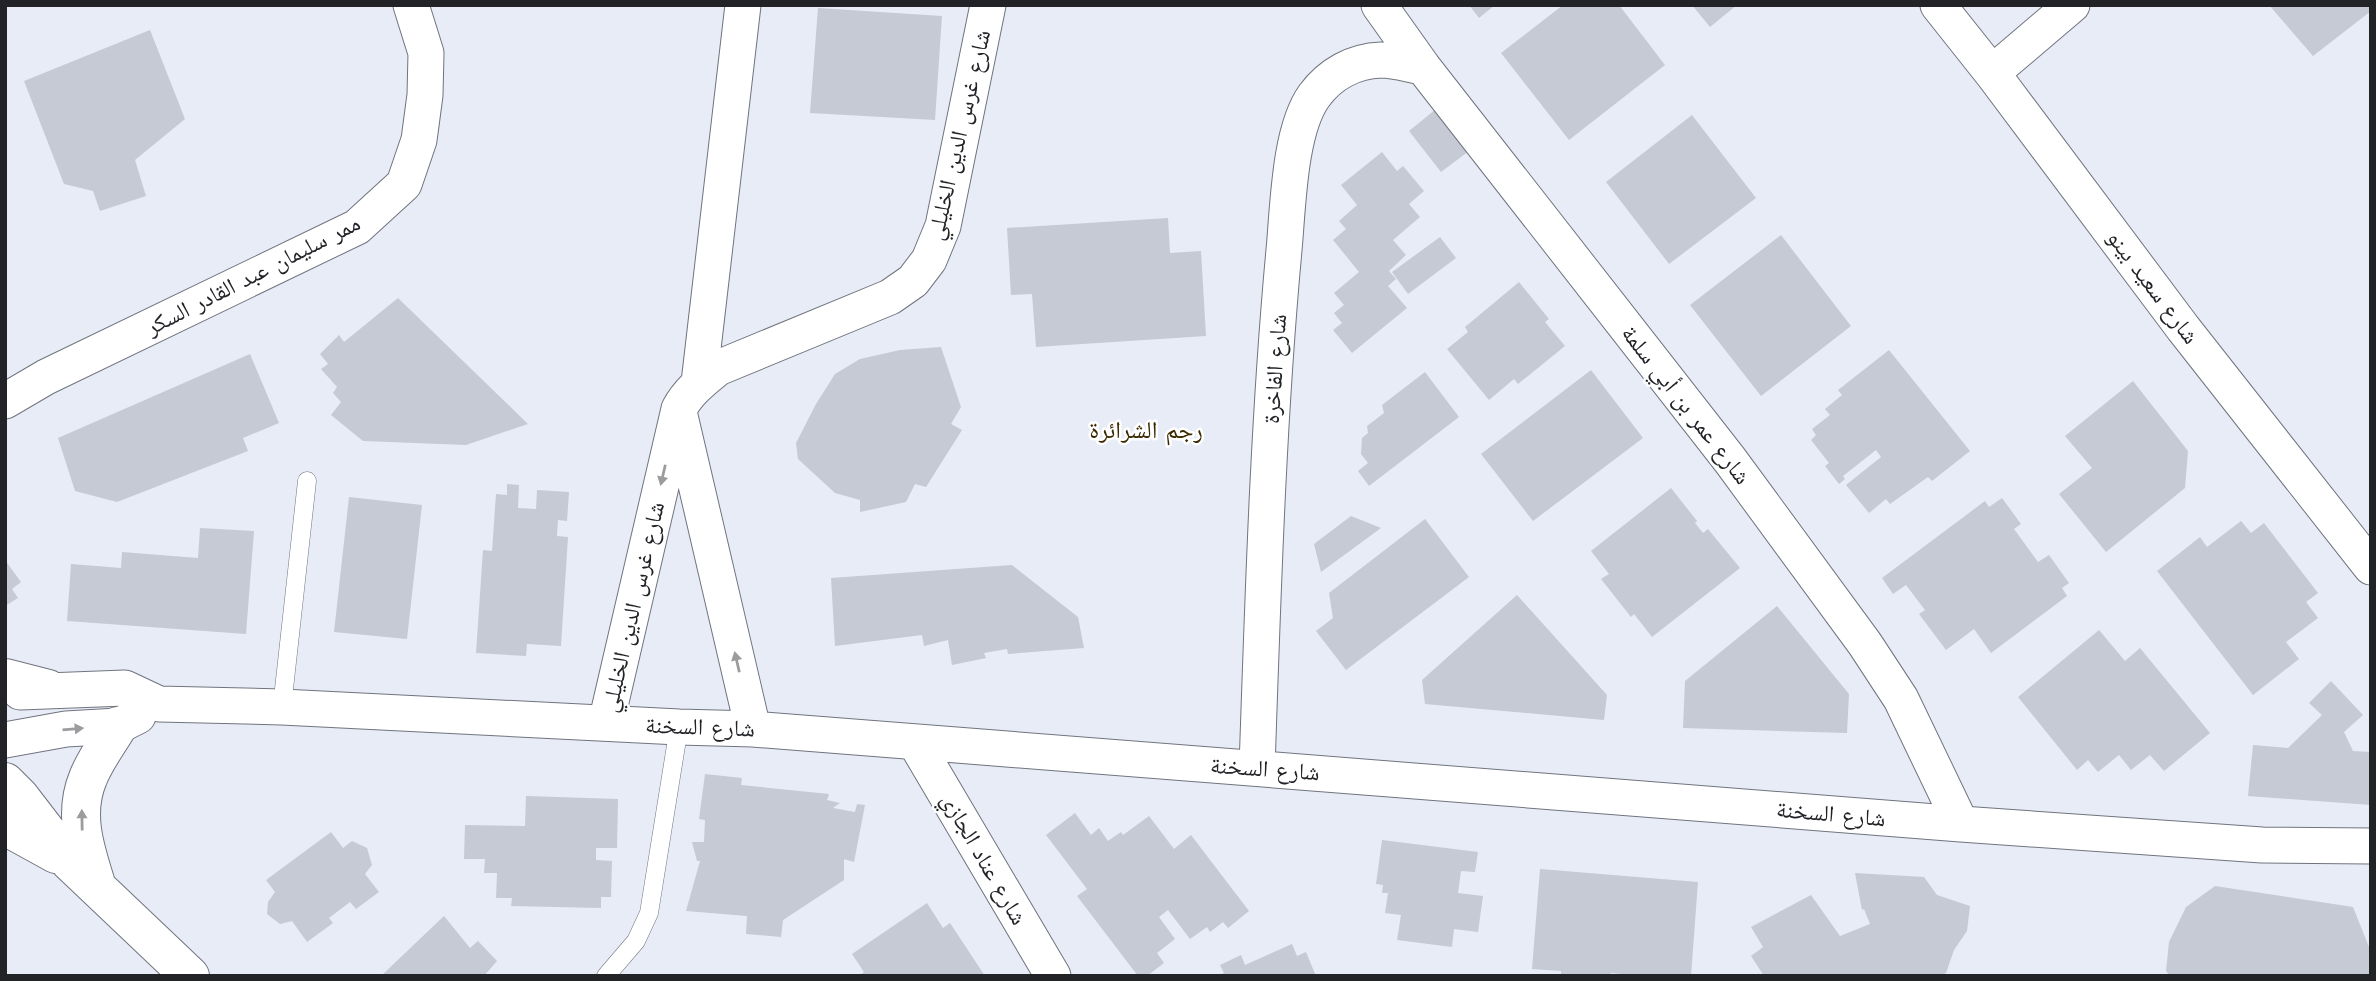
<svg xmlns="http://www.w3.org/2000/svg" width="2376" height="981" font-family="'Work Sans','Noto Naskh Arabic',sans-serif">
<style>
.building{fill:#c5cad5}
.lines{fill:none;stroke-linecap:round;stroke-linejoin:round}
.lane-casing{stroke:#70747e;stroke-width:19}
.street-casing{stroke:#70747e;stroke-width:37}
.secondary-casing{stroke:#70747e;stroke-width:40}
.lane{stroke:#fff;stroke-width:18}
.street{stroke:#fff;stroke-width:35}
.secondary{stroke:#fff;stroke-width:38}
.oneway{fill:#9b9c9e}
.labels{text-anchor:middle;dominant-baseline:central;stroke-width:5;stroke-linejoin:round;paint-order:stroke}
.street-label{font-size:23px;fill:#212327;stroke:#fff}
.neighbourhood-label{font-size:24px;fill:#3a2900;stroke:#fff}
</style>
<rect width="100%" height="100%" fill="#e7ecf7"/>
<path class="building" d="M 1469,5 L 1495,5 L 1479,18 Z
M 1563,5 L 1619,5 L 1665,65 L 1569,140 L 1501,53 Z
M 1692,5 L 1737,5 L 1710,27 Z
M 2269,5 L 2371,5 L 2371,11 L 2313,56 Z
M 818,8 L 942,16 L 935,120 L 810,113 Z
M 150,30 L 185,119 L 135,160 L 146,196 L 100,211 L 93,191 L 64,184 L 24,81 Z
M 1436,109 L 1469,151 L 1441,172 L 1409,131 Z
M 1692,115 L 1756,198 L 1669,264 L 1606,182 Z
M 1382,152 L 1397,171 L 1403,166 L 1424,191 L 1409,204 L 1420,217 L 1393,240 L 1406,255 L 1389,271 L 1396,279 L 1388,286 L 1407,308 L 1352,353 L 1333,330 L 1342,323 L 1334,313 L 1344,305 L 1334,293 L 1359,272 L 1333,240 L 1346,229 L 1339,221 L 1357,205 L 1341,185 Z
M 1168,218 L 1170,253 L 1201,251 L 1206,336 L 1036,347 L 1032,294 L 1011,295 L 1007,228 Z
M 1781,235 L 1851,326 L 1761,396 L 1690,305 Z
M 1440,237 L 1456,258 L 1408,294 L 1392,272 Z
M 1519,282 L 1549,319 L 1545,322 L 1565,346 L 1518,384 L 1514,379 L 1489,400 L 1447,349 L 1468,332 L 1465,327 Z
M 398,298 L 528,424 L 466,445 L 363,441 L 331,415 L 341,402 L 333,393 L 337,387 L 321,369 L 328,364 L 320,354 L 339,335 L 344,342 Z
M 941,347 L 961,407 L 951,424 L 962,430 L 926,487 L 915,484 L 906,502 L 860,512 L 860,500 L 835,493 L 798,459 L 796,443 L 816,404 L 835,374 L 860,359 L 900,350 Z
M 1889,350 L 1970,451 L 1932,481 L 1928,477 L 1890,504 L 1886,499 L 1869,513 L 1846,485 L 1881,457 L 1876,450 L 1843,476 L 1845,479 L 1839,484 L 1825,466 L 1829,463 L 1811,440 L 1816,435 L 1812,429 L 1830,415 L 1825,409 L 1842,395 L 1838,390 Z
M 250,354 L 279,423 L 243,438 L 248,451 L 117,502 L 75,491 L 58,438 Z
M 1591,370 L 1643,438 L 1533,521 L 1481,454 Z
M 1425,372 L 1459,417 L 1369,486 L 1358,471 L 1368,463 L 1361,454 L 1362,438 L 1368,433 L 1367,426 L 1384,413 L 1382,405 Z
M 2133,381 L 2188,451 L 2185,488 L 2106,552 L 2059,494 L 2092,468 L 2065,436 Z
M 507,484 L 519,485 L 518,508 L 536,509 L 537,490 L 569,492 L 567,521 L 558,520 L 557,536 L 568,537 L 561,646 L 527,644 L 526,656 L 476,653 L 483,550 L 492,551 L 496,494 L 507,495 Z
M 1671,488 L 1697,521 L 1695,523 L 1703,533 L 1708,529 L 1740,568 L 1652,637 L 1634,614 L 1631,617 L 1601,579 L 1609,574 L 1591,551 Z
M 349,497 L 422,505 L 407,639 L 334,632 Z
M 2002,498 L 2021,524 L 2014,529 L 2038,562 L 2049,555 L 2069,583 L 2062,588 L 2067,596 L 1991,653 L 1974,629 L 1946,650 L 1919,614 L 1925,610 L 1906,585 L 1893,594 L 1882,578 L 1985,501 L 1989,507 Z
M 1351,516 L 1381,528 L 1321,572 L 1314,544 Z
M 1425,519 L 1469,577 L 1346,670 L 1316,631 L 1333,618 L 1329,593 Z
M 2241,521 L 2251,533 L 2264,523 L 2318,593 L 2306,602 L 2318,618 L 2286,642 L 2299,659 L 2253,695 L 2157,571 L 2200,537 L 2207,547 Z
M 200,528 L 254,531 L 246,634 L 67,621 L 71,564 L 121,568 L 122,552 L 198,558 Z
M 5,560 L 21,582 L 12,589 L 18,598 L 5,606 Z
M 1012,565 L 1078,617 L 1084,648 L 1008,654 L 1007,649 L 984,653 L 986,658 L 952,665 L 948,640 L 924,646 L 922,635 L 835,646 L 831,578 Z
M 1517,595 L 1607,695 L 1604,720 L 1425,704 L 1422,680 Z
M 1777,606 L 1849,694 L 1847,733 L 1683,728 L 1685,681 Z
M 2099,630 L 2125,661 L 2140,648 L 2210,733 L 2164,771 L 2150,755 L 2131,770 L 2119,755 L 2098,772 L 2088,760 L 2077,770 L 2018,697 Z
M 2331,681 L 2363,715 L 2344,732 L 2353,751 L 2371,752 L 2371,805 L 2248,796 L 2253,745 L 2288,748 L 2322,715 L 2309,703 Z
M 705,774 L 742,778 L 741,785 L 829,794 L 827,800 L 840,803 L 833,808 L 855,812 L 857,804 L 865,805 L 854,862 L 844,859 L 844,880 L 783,920 L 781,937 L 746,934 L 747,916 L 686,911 L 700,861 L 697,861 L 692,842 L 704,842 L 705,820 L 699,819 Z
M 526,796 L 618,799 L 617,848 L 596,848 L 596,860 L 612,861 L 611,897 L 601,897 L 601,908 L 511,906 L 512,898 L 496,898 L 497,873 L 484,873 L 485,859 L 464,859 L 465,825 L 525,826 Z
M 1075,813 L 1091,835 L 1099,828 L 1108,841 L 1121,832 L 1123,835 L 1149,816 L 1174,849 L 1191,835 L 1249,911 L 1228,928 L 1223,922 L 1210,932 L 1207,927 L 1190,939 L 1168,910 L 1159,917 L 1175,939 L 1157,953 L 1164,963 L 1147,976 L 1138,976 L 1077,896 L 1087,889 L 1046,835 Z
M 331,832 L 343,848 L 352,841 L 367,848 L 372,865 L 365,874 L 379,892 L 356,909 L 350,902 L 329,918 L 333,923 L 307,942 L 292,921 L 280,924 L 267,914 L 268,902 L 275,892 L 266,880 Z
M 1382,840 L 1478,852 L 1475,872 L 1461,871 L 1458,893 L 1483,896 L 1478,932 L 1454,929 L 1452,947 L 1397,940 L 1401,915 L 1385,913 L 1388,893 L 1382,893 L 1383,885 L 1376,884 Z
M 1540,869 L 1698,882 L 1691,976 L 1621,976 L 1621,974 L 1611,973 L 1611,976 L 1561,976 L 1561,971 L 1532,969 Z
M 1855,873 L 1924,877 L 1937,895 L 1970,906 L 1967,931 L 1954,950 L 1946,973 L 1941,976 L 1764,976 L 1751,956 L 1763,947 L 1751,927 L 1811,895 L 1840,936 L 1870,924 L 1864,909 L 1862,910 Z
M 2215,886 L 2353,907 L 2371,952 L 2371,976 L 2170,976 L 2166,971 L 2169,942 L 2186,907 Z
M 927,903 L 943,928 L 950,923 L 985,976 L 859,976 L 864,972 L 852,954 Z
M 444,916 L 470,948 L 478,941 L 497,961 L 484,976 L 381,976 Z
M 1292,944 L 1297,956 L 1306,952 L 1316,976 L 1217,976 L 1224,973 L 1220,965 L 1241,955 L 1245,965 Z"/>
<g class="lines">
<g class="lane-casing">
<path id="lane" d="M 282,707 L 307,481
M 606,976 L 636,941 L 649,913 L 679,727"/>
</g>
<g class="street-casing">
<path id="street" d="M 1379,5 L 1423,67 L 1730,460 L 1865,644 L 1901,699 L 1961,824
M 1938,5 L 1992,73 L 2183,328 L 2371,567
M 1992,73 L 2072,5
M 699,383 L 743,5
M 5,401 L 46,377 L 357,227 L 404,184 L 419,140 L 425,95 L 426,53 L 411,5
M 680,416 L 753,729
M 20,692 L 125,688 L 159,704 L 282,707 L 679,727 L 753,729 L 1961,824 L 2262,845 L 2371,846
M 606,723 L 679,409 C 688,392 702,381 718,368 L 890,297 L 913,281 L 929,260 L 943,226 L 988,5
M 5,740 L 66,729 L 118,726 L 138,716
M 915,742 L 1053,976
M 1257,768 C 1263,595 1268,422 1284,250 C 1288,208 1289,131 1314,96 C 1330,74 1354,61 1381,60 C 1395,60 1410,65 1423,67"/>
</g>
<g class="secondary-casing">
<path id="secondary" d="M 5,678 L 48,689
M 5,782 L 20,797 L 70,862 L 190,976
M 5,826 L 56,854
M 96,884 C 85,849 73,814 88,778 C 95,760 108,743 118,726"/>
</g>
<use href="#lane" class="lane"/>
<use href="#street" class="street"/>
<use href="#secondary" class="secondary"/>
</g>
<defs><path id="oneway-solid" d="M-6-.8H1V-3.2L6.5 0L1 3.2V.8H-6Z" transform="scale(1.75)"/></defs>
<g class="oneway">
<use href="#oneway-solid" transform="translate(663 475) rotate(103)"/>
<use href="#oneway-solid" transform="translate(737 662) rotate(-103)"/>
<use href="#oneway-solid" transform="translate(73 729) rotate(-5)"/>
<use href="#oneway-solid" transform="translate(82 820) rotate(-91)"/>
</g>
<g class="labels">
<g class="street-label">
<text transform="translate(959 135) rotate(-77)">شارع غرس الدين الخليلي</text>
<text transform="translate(253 275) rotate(-27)">ممر سليمان عبد القادر السكر</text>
<text transform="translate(2153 287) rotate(53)">شارع سعيد بينو</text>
<text transform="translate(1275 369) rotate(-86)">شارع الفاخرة</text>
<text transform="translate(1686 405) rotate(52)">شارع عمر بن أبي سلمة</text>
<text transform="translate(633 607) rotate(-77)">شارع غرس الدين الخليلي</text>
<text transform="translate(700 727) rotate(2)">شارع السخنة</text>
<text transform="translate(1265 769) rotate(4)">شارع السخنة</text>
<text transform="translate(1831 814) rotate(5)">شارع السخنة</text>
<text transform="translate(984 859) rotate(60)">شارع عناد الجازي</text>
</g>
<g class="neighbourhood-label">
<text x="1146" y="430">رجم الشرائرة</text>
</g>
</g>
<rect width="2376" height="981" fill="none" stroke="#212327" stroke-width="14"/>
</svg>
